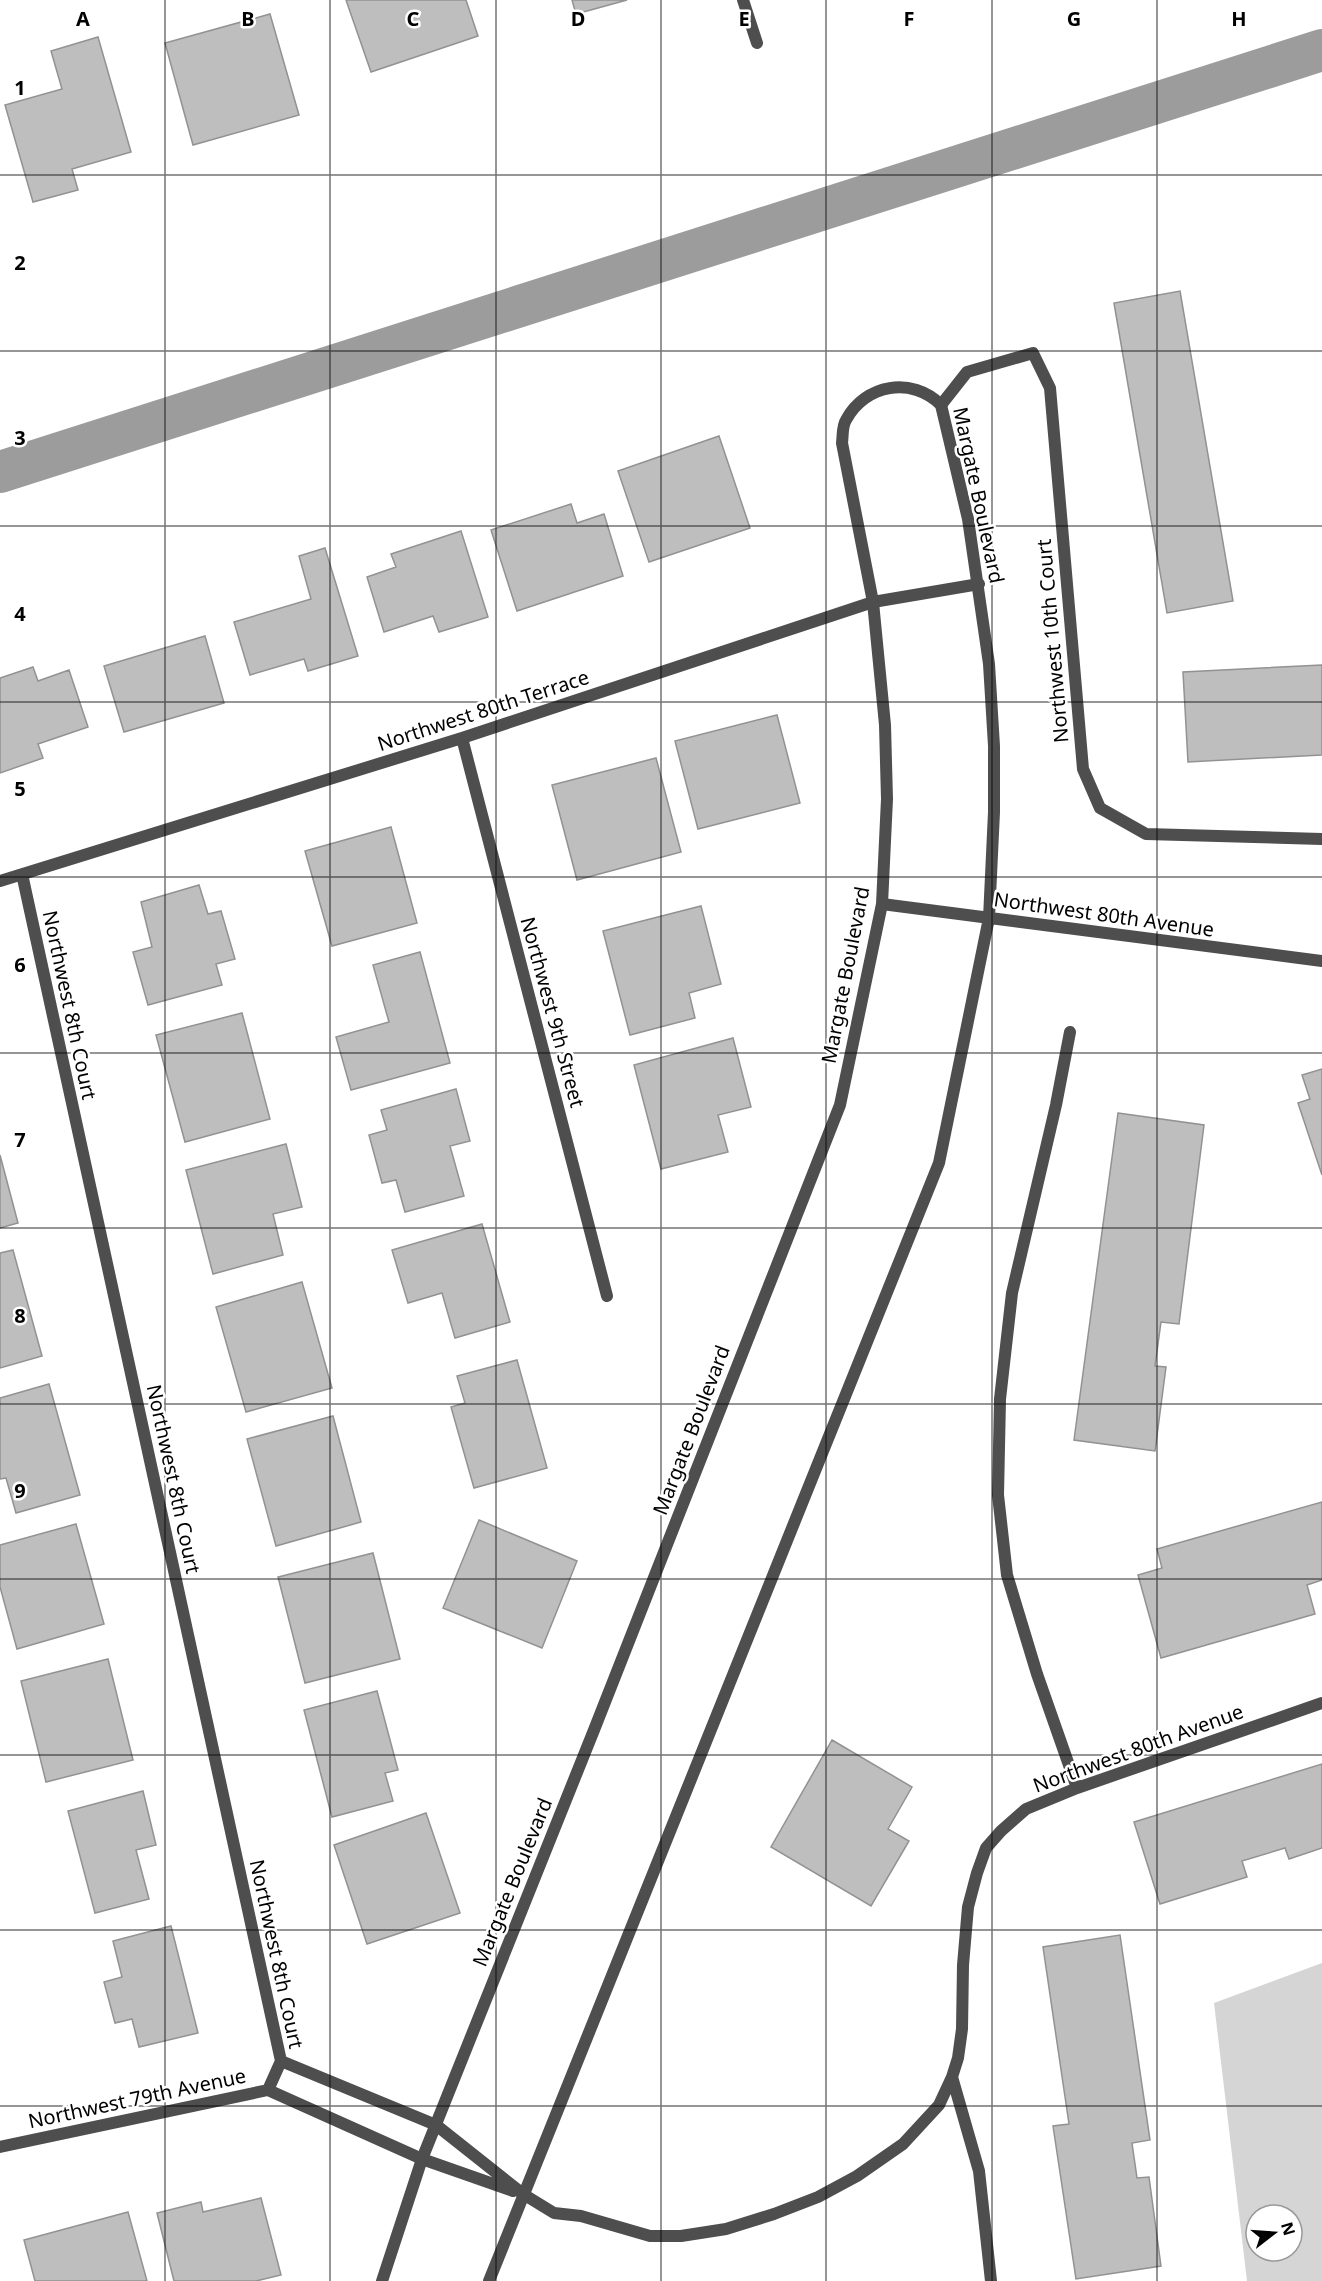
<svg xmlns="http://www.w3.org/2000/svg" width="1322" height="2281" font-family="'Noto Sans',sans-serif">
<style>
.green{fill:#d5d5d5;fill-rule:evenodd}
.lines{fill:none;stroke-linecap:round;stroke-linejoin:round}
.canal{stroke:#9c9c9c;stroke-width:42}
.building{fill:#bebebe;stroke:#929292;stroke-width:1.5}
.minor{stroke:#4e4e4e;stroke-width:12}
.tertiary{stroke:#4e4e4e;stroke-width:12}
.grid{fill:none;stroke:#000;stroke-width:1.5;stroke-opacity:0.55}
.labels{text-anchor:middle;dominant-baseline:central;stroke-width:5;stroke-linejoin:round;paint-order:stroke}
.street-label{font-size:20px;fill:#000;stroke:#fff}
.grid-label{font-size:20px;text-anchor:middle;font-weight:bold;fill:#000;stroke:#fff;stroke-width:5;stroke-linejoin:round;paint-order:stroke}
</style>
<rect width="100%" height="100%" fill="#fff"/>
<path class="green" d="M 1322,1963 L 1322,2281 L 1247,2281 L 1214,2003 ZM 1256,2215 L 1292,2215 L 1292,2251 L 1256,2251 Z"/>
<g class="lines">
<path class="canal" d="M 0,472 L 1322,50"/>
</g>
<path class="building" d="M 346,0 L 466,0 L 478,36 L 371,72 Z
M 572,0 L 627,0 L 576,14 Z
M 270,14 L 299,115 L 193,145 L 165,43 Z
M 98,37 L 131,152 L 72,169 L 78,190 L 33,202 L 5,105 L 62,89 L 51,51 Z
M 1180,291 L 1233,601 L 1167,613 L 1114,303 Z
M 719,436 L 750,528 L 649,562 L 618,471 Z
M 571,504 L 577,523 L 604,514 L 623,576 L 517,611 L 491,530 Z
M 461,531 L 488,617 L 439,632 L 433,616 L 384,632 L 367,577 L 396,567 L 391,554 Z
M 325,548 L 358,656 L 308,671 L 304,659 L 250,675 L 234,622 L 311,599 L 299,556 Z
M 205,636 L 224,703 L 124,732 L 104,666 Z
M 1322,665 L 1322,755 L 1188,762 L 1183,672 Z
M 33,667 L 38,681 L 69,670 L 88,727 L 38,744 L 43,758 L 0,773 L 0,678 Z
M 777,715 L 800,803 L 698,829 L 675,741 Z
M 656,758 L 681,852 L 577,880 L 552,785 Z
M 391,827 L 417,923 L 332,946 L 305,851 Z
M 199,885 L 208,914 L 221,911 L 235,959 L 216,964 L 222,985 L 148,1005 L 133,952 L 152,947 L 141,902 Z
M 701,906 L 721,984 L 689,993 L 695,1018 L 630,1035 L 603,931 Z
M 420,952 L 450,1063 L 351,1090 L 336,1037 L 389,1022 L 373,965 Z
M 242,1013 L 270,1119 L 185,1142 L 156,1035 Z
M 733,1038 L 751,1107 L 718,1115 L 728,1152 L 661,1169 L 634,1065 Z
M 1322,1069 L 1322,1175 L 1298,1103 L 1310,1099 L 1302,1075 Z
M 456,1089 L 470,1141 L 450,1146 L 464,1196 L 405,1212 L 396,1180 L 382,1183 L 369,1135 L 387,1130 L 381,1110 Z
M 1118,1113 L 1204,1125 L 1179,1324 L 1161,1322 L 1155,1366 L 1166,1367 L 1155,1451 L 1074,1440 Z
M 286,1144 L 302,1207 L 273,1214 L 283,1255 L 213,1274 L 186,1170 Z
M 0,1155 L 18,1223 L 0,1228 Z
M 482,1224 L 510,1322 L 455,1338 L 442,1293 L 408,1303 L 392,1250 Z
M 13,1250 L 42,1356 L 0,1368 L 0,1253 Z
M 302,1282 L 332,1388 L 246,1412 L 216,1307 Z
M 517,1360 L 547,1468 L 474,1488 L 451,1407 L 465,1403 L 457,1376 Z
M 49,1384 L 80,1495 L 16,1513 L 6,1478 L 0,1479 L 0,1398 Z
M 333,1416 L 361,1522 L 276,1546 L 247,1439 Z
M 1322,1502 L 1322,1580 L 1307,1585 L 1315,1614 L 1161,1658 L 1138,1575 L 1162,1568 L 1157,1549 Z
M 479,1520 L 577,1561 L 542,1648 L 443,1608 Z
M 76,1524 L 104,1624 L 17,1649 L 0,1587 L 0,1545 Z
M 373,1553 L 400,1659 L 305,1683 L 278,1577 Z
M 108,1659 L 133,1760 L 46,1782 L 21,1681 Z
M 377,1691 L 398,1770 L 385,1773 L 393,1801 L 332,1817 L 304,1710 Z
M 832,1740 L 912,1787 L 888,1829 L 909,1841 L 871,1906 L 771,1847 Z
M 1322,1764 L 1322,1848 L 1289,1859 L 1285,1848 L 1242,1861 L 1247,1877 L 1160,1904 L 1134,1822 Z
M 143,1791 L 156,1845 L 136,1850 L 149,1899 L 95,1913 L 68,1811 Z
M 426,1813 L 460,1913 L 367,1944 L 334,1845 Z
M 171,1926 L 198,2033 L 139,2047 L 132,2019 L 115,2023 L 104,1982 L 122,1977 L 113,1941 Z
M 1120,1935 L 1150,2140 L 1132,2143 L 1137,2178 L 1149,2177 L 1161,2266 L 1076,2279 L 1053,2126 L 1069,2124 L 1043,1947 Z
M 261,2198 L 281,2275 L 256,2281 L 174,2281 L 157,2213 L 201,2202 L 203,2212 Z
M 128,2212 L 147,2281 L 35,2281 L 24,2240 Z"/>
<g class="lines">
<path class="minor" d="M 743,0 L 757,43
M 941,405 L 967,372 L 1033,353 L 1050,388 L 1083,769 L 1100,808 L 1146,834 L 1322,839
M 462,738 L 607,1296
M 22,874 L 281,2061 L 268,2090
M 0,881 L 462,738 L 873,602 L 979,584
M 1070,1032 L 1056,1105 L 1012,1293 L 1000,1399 L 998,1495 L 1007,1575 L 1037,1674 L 1077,1788
M 281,2061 L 436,2125 L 523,2194 L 554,2213 L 581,2216 L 650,2236 L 681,2236 L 726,2229 L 774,2214 L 818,2197 L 857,2176 L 903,2144 L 939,2105 L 952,2077 L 958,2058 L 962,2029 L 963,1965 L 968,1907 L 977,1873 L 986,1848 L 1001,1831 L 1026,1809 L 1077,1788 L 1322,1703
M 952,2077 L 979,2171 L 991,2281
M 0,2147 L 268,2090 L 422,2159 L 513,2191"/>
<path class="tertiary" d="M 882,904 L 1322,961
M 382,2281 L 422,2159 L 594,1730 L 840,1105 L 882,904 L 887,799 L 885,725 L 873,602 L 842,443 C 843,436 842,426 846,420 C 865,384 912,376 941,405 L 968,519 L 989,664 L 994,746 L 994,812 L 989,918 L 939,1163 L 489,2281"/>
</g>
<path class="grid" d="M 165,0 L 165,2281M 330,0 L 330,2281M 496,0 L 496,2281M 661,0 L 661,2281M 826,0 L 826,2281M 992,0 L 992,2281M 1157,0 L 1157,2281M 0,175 L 1322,175M 0,351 L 1322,351M 0,526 L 1322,526M 0,702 L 1322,702M 0,877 L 1322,877M 0,1053 L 1322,1053M 0,1228 L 1322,1228M 0,1404 L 1322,1404M 0,1579 L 1322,1579M 0,1755 L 1322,1755M 0,1930 L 1322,1930M 0,2106 L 1322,2106"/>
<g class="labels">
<g class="street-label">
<text transform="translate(979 495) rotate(78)">Margate Boulevard</text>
<text transform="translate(1052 641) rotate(-95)">Northwest 10th Court</text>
<text transform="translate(483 710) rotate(-18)">Northwest 80th Terrace</text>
<text transform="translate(1104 914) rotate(8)">Northwest 80th Avenue</text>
<text transform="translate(845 975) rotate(-79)">Margate Boulevard</text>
<text transform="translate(70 1005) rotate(78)">Northwest 8th Court</text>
<text transform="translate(553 1012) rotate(75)">Northwest 9th Street</text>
<text transform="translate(691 1430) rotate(-69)">Margate Boulevard</text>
<text transform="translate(174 1479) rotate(78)">Northwest 8th Court</text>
<text transform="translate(1138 1748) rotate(-20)">Northwest 80th Avenue</text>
<text transform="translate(512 1882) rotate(-68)">Margate Boulevard</text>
<text transform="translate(277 1954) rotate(78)">Northwest 8th Court</text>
<text transform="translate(137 2098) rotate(-12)">Northwest 79th Avenue</text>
</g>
</g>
<g class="grid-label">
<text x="83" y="26">A</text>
<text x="248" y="26">B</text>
<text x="413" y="26">C</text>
<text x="578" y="26">D</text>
<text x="744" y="26">E</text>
<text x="909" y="26">F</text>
<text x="1074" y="26">G</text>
<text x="1239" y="26">H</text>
<text x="20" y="95">1</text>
<text x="20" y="270">2</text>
<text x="20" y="445">3</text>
<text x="20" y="621">4</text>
<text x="20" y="796">5</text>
<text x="20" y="972">6</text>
<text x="20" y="1147">7</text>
<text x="20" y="1323">8</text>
<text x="20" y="1498">9</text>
</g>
<g transform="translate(1274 2233) rotate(73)"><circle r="28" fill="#ffffff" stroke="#999999" stroke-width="1.5"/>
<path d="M0-4.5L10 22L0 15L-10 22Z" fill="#000000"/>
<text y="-9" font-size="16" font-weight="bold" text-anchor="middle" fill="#000000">N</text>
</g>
</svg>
